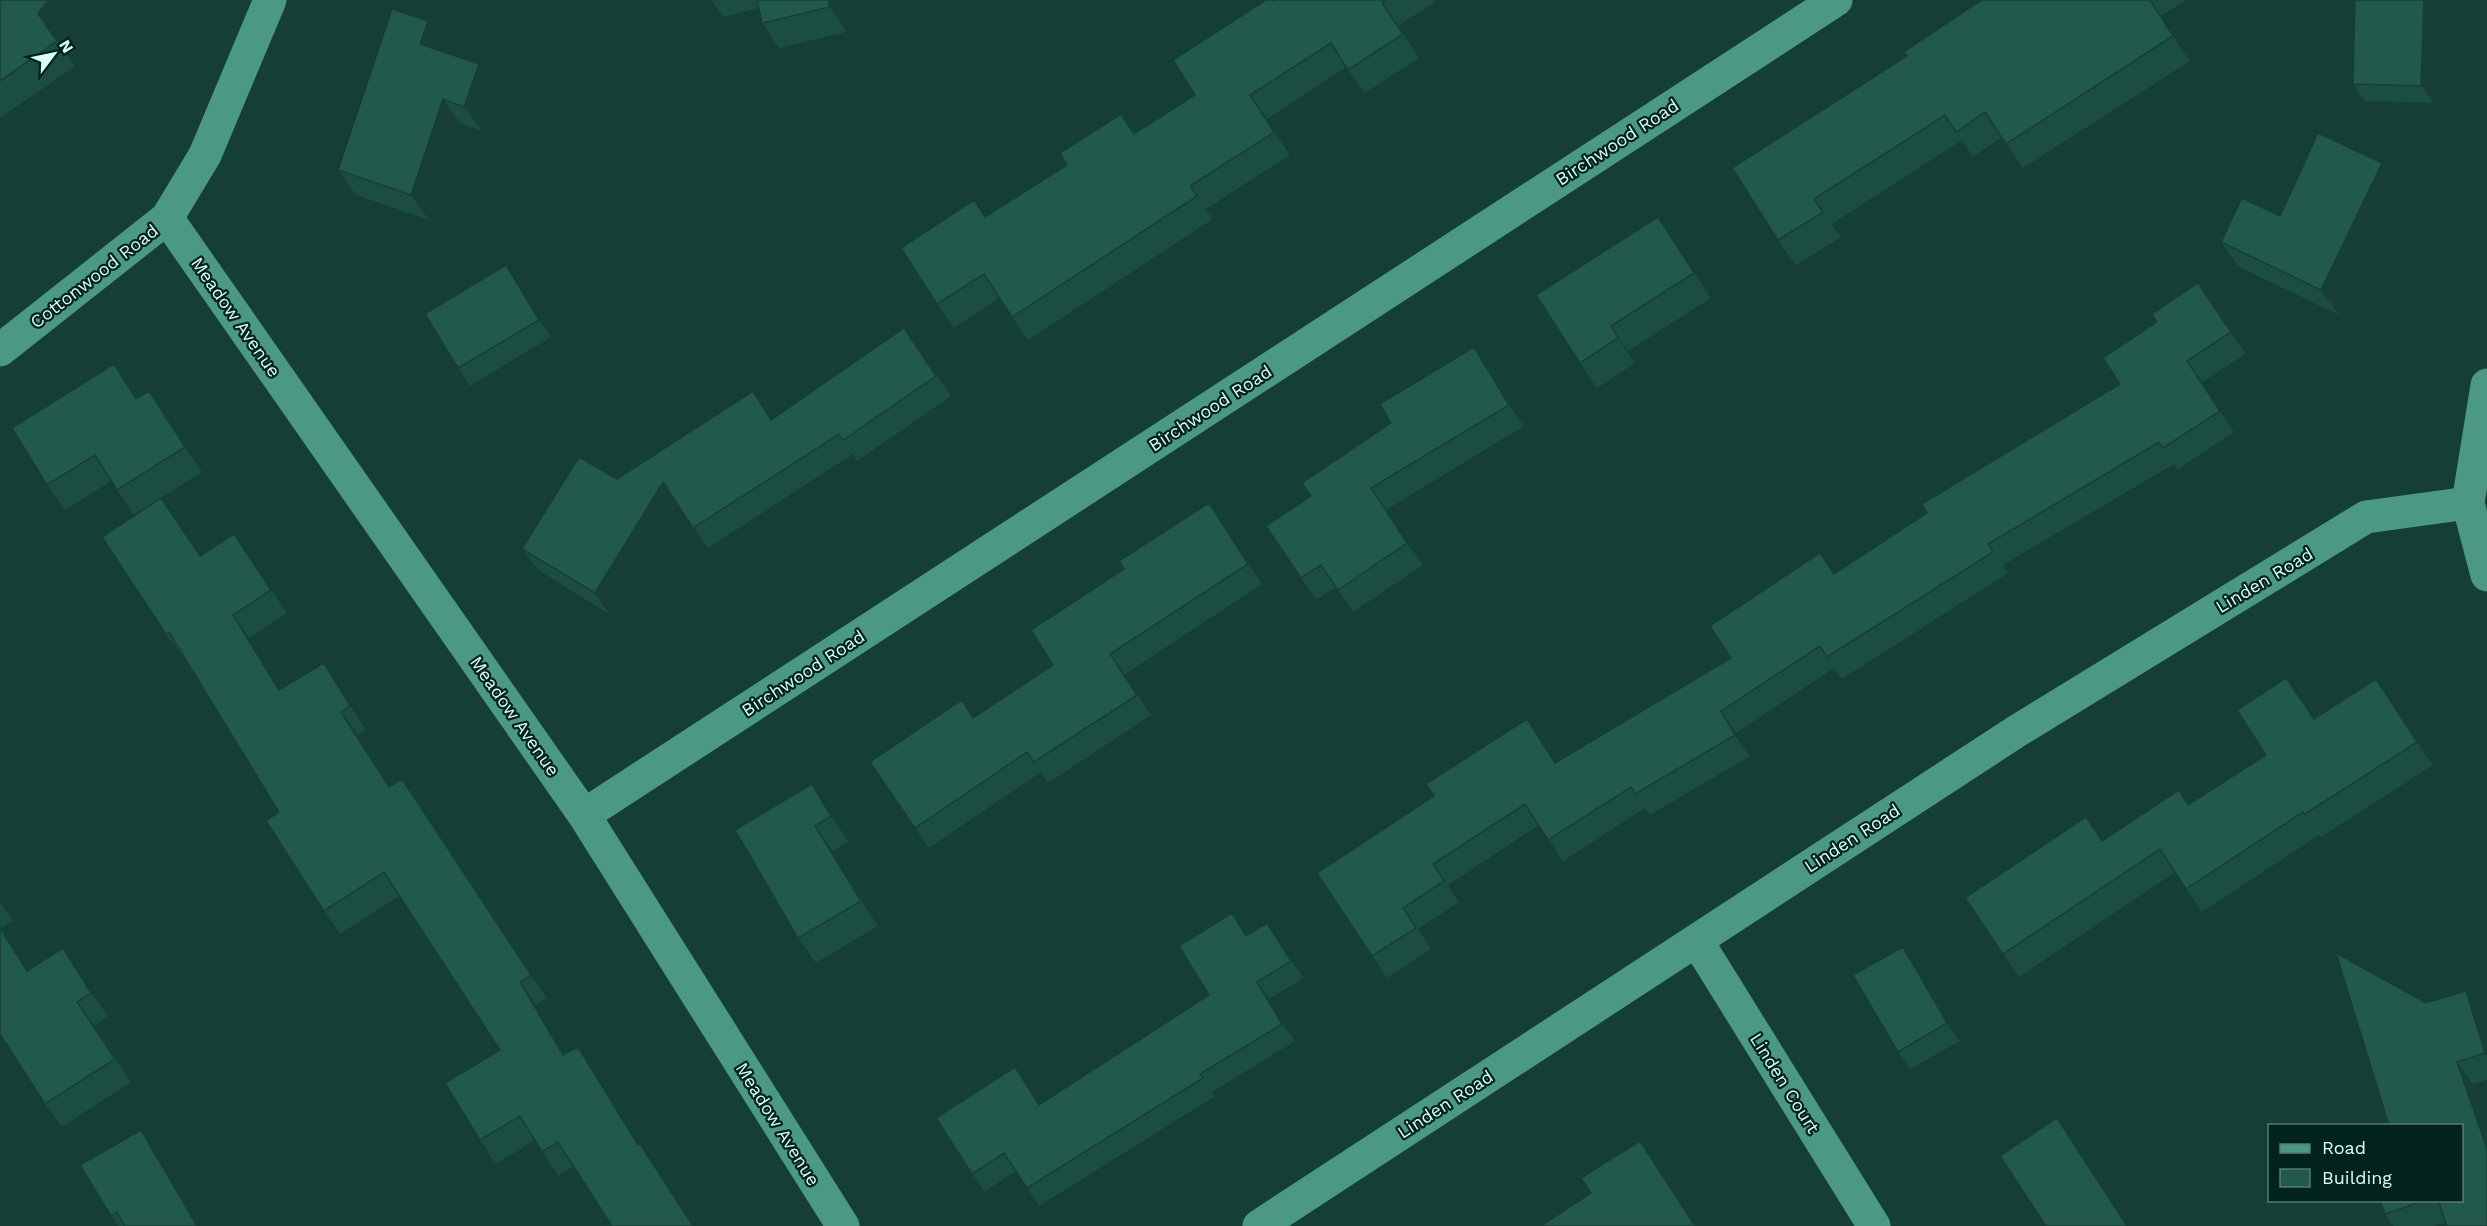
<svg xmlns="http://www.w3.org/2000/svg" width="2487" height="1226" font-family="'Work Sans',sans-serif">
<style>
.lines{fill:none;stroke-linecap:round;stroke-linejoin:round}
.minor{stroke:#4b9885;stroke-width:33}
.wall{fill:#1c4d42}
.shaded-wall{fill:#173f36}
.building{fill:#215a4d;stroke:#173f36;stroke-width:1.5}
.labels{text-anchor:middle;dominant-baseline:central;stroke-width:4.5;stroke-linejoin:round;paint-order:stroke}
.street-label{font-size:18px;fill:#dafff3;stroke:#02231c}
</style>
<rect width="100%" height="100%" fill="#153e34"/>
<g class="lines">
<path class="minor" d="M 167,218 L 584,815 L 843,1226
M 0,350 L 167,218 L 205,155 L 270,0
M 2487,385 L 2468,503 L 2487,575
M 584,815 L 1836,0
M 1697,941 L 1874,1226
M 1259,1226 L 2017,731 L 2366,517 L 2468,503"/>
</g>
<path class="wall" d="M 0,0 L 83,0 L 56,39 L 75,66 L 0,118 Z
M 711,0 L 840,0 L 847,32 L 779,48 L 762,23 L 759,8 L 723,17 Z
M 1275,0 L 1433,0 L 1435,2 L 1398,26 L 1419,58 L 1365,93 L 1346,67 L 1267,119 L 1290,155 L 1206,209 L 1213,219 L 1028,340 L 999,298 L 954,328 L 937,304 L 974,200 L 986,217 L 1067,165 L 1121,114 L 1134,133 L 1195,95 Z
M 1982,0 L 2186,0 L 2161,16 L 2190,61 L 2023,168 L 2002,137 L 1973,157 L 1962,140 L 1832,224 L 1841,237 L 1796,265 L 1778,240 L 1907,56 Z
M 2355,0 L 2437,0 L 2434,103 L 2365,101 L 2353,84 Z
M 428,21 L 445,46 L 443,52 L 496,89 L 482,131 L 461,124 L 429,220 L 356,195 L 338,170 Z
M 2399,188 L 2339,315 L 2239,267 L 2221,242 L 2280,216 Z
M 1676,242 L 1711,298 L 1628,351 L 1635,363 L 1597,388 L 1580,363 Z
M 518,283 L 551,337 L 470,386 L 458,368 Z
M 2213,305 L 2246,354 L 2202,382 L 2234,432 L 2178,469 L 2174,464 L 2003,565 L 2008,573 L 1842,679 L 1834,668 L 1736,733 L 1750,756 L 1650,815 L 1645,808 L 1563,861 L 1539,825 L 1448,885 L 1459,902 L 1418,929 L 1431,949 L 1387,978 L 1317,873 L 1542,740 L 1556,762 L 1731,658 L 1820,553 L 1834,573 L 1927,513 L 2120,384 Z
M 904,328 L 951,396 L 857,461 L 853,454 L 708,548 L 677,503 L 609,614 L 537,569 L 522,549 L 617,479 L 772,419 Z
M 114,364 L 137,398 L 149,391 L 166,416 L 202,472 L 161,498 L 201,556 L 250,557 L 287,613 L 249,638 L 280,689 L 324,663 L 340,686 L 366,730 L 358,735 L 390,786 L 402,779 L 547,998 L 536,1005 L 565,1054 L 578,1047 L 595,1070 L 640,1144 L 695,1226 L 612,1226 L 573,1166 L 558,1176 L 535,1140 L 496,1164 L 480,1140 L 500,1050 L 399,896 L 340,934 L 324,911 L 279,812 L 184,656 L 183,657 L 166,634 L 134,515 L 111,481 L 65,510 L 47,485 Z
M 1489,369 L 1524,426 L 1386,510 L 1423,565 L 1353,612 L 1336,587 L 1316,600 L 1266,526 L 1311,496 Z
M 1209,503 L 1223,523 L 1262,584 L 1124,675 L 1151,715 L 1048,783 L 1041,772 L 929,848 L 915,828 L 974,718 L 1053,665 L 1124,569 Z
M 2286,678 L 2314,719 L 2392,702 L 2433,765 L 2321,837 L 2319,835 L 2202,912 L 2175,872 L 2019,977 L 2003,954 L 2102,840 L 2189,805 L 2266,755 Z
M 830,809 L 848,841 L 833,851 L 878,926 L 816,963 L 798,938 L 735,830 Z
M 0,900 L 13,921 L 2,928 L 28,971 L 63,948 L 108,1016 L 94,1026 L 131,1082 L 62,1127 L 45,1104 L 0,1034 Z
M 1267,923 L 1280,940 L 1304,978 L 1269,999 L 1295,1041 L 1212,1092 L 1215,1096 L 1039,1206 L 1016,1171 L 984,1192 L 972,1174 L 1015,1067 L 1040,1104 L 1209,995 L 1246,935 Z
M 1903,947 L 1915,964 L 1960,1041 L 1910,1069 L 1898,1052 Z
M 2336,953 L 2426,1003 L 2466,991 L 2481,1014 L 2487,1032 L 2487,1080 L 2473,1084 L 2487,1125 L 2487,1226 L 2447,1226 L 2446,1222 L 2433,1226 L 2393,1226 L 2385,1214 L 2380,1200 L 2462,1200 L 2462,1125 L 2389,1125 Z
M 141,1130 L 156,1152 L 199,1226 L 118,1226 L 111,1216 Z"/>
<path class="shaded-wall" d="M 48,0 L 83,0 L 56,39 L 75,66 L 38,14 Z
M 828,0 L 840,0 L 847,32 L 830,7 Z
M 2150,0 L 2161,16 L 2190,61 L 2173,36 Z
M 2424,0 L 2437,0 L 2434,103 L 2421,86 Z
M 428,21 L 445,46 L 437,69 L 420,44 Z
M 479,64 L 496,89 L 482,131 L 464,107 Z
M 1250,95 L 1267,119 L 1290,155 L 1274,132 Z
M 443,99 L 461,124 L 429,220 L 411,195 Z
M 2382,163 L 2399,188 L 2339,315 L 2321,290 Z
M 1658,217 L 1676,242 L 1711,298 L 1694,273 Z
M 506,265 L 518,283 L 551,337 L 539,320 Z
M 1611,326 L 1628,351 L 1635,363 L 1618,338 Z
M 1474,347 L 1489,369 L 1524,426 L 1509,405 Z
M 2187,361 L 2202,382 L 2234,432 L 2220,411 Z
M 114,364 L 131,389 L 153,424 L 136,399 Z
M 149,391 L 166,416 L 202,472 L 185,447 Z
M 663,482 L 678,502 L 609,614 L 595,593 Z
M 1371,488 L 1386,510 L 1423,565 L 1407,543 Z
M 161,498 L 178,521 L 216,580 L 200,556 Z
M 1209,503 L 1223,523 L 1262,584 L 1248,564 Z
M 234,534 L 250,557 L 287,613 L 271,590 Z
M 233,615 L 249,638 L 295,713 L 279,690 Z
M 324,663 L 340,686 L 366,730 L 350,706 Z
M 2376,679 L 2392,702 L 2433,765 L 2417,742 Z
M 1721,711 L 1736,733 L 1750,756 L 1735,735 Z
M 341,712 L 358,735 L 405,810 L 389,787 Z
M 1527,719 L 1542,740 L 1570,784 L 1555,763 Z
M 402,779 L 418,802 L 547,998 L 531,975 Z
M 812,784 L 830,809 L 848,841 L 831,816 Z
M 815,826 L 833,851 L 878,926 L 861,901 Z
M 0,900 L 13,921 L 0,903 Z
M 1267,923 L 1280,940 L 1304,978 L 1291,961 Z
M 0,925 L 43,995 L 27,971 L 0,928 Z
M 1903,947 L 1915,964 L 1960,1041 L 1947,1023 Z
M 63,948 L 79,972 L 108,1016 L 91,993 Z
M 520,982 L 536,1005 L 580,1079 L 563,1055 Z
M 1257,982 L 1269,999 L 1295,1041 L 1282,1024 Z
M 2466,991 L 2481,1014 L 2487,1032 L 2487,1056 L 2485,1053 Z
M 77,1002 L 94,1026 L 131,1082 L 115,1059 Z
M 578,1047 L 595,1070 L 655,1168 L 638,1145 Z
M 2457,1062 L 2473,1084 L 2487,1125 L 2487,1149 Z
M 2057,1118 L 2075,1143 L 2128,1226 L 2127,1226 Z
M 141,1130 L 156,1152 L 199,1226 L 197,1226 Z
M 1640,1141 L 1658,1166 L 1697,1226 L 1695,1226 Z
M 640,1144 L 656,1167 L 695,1226 L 693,1226 Z"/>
<path class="building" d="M 0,0 L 48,0 L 38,14 L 57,41 L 0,81 Z
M 757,0 L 828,0 L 830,7 L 762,23 Z
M 1266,0 L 1272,0 L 1273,1 L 1275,0 L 1386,0 L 1382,3 L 1403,34 L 1348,70 L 1331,43 L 1250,95 L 1274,132 L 1190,186 L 1197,196 L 1012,317 L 984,274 L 937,304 L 901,248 L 974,200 L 985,217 L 1067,165 L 1060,153 L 1121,114 L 1134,134 L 1195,95 L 1173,60 Z
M 1982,0 L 2150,0 L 2173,36 L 2006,144 L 1985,112 L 1956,132 L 1945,115 L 1814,199 L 1823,212 L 1778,240 L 1732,168 L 1907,56 L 1904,52 Z
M 2355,0 L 2424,0 L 2421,86 L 2353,84 Z
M 392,9 L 428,21 L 420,44 L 479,64 L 464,107 L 443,99 L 411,195 L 338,170 Z
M 2318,133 L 2382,163 L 2321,290 L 2221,242 L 2242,198 L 2280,216 Z
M 1658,217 L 1694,273 L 1611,326 L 1618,338 L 1580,363 L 1536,295 Z
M 506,265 L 539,320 L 458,368 L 425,314 Z
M 2198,283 L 2231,332 L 2187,361 L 2220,411 L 2163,448 L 2159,442 L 1988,544 L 1993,552 L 1827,657 L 1820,646 L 1721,711 L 1735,735 L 1635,794 L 1631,787 L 1548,840 L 1525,804 L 1433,864 L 1444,881 L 1403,908 L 1416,928 L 1372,956 L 1317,873 L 1434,796 L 1426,784 L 1527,719 L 1555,763 L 1731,658 L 1710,626 L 1820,553 L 1834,574 L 1927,513 L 1922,504 L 2120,384 L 2103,358 L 2157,322 L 2152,314 Z
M 904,328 L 936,376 L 843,440 L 839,434 L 693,528 L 663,482 L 595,593 L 522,549 L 579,457 L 617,479 L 753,391 L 771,420 Z
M 1474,347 L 1509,405 L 1371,488 L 1407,543 L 1338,590 L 1321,565 L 1301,578 L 1266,526 L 1311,496 L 1302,483 L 1391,423 L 1380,404 Z
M 114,364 L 136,399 L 149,391 L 185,447 L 117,490 L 95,455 L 47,485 L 12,428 Z
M 161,498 L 200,556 L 234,534 L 271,590 L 233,615 L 279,690 L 324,663 L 350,706 L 341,712 L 389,787 L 402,779 L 531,975 L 520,982 L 563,1055 L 578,1047 L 638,1145 L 640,1144 L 693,1226 L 612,1226 L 558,1142 L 542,1152 L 520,1116 L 480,1140 L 445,1083 L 500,1050 L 384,872 L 324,911 L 266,821 L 279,812 L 169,632 L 166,634 L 102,537 Z
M 1209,503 L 1248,564 L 1110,654 L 1137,695 L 1034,762 L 1027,752 L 915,828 L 870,762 L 962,700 L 973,718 L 1053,665 L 1031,630 L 1124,569 L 1119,561 Z
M 2286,678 L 2314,719 L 2376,679 L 2417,742 L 2305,814 L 2303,812 L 2186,889 L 2160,849 L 2003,954 L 1965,898 L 2086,817 L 2102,841 L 2179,790 L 2188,805 L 2266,755 L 2237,710 Z
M 812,784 L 831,816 L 815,826 L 861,901 L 798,938 L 735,830 Z
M 1232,913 L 1246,936 L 1267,923 L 1291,961 L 1257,982 L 1282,1024 L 1200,1074 L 1203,1078 L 1027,1188 L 1004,1153 L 972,1174 L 936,1118 L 1015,1067 L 1039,1105 L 1209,995 L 1179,946 Z
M 0,928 L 27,971 L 63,948 L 91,993 L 77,1002 L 115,1059 L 45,1104 L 0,1034 Z
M 1903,947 L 1947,1023 L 1898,1052 L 1853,975 Z
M 2336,953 L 2426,1003 L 2466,991 L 2485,1053 L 2457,1062 L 2487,1149 L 2487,1226 L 2447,1226 L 2438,1200 L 2462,1200 L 2462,1125 L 2389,1125 Z
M 2057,1118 L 2127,1226 L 2046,1226 L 2000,1156 Z
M 141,1130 L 197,1226 L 125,1226 L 117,1212 L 111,1216 L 80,1165 Z
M 1640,1141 L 1695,1226 L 1541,1226 L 1591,1193 L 1581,1178 Z
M 2380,1200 L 2426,1200 L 2385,1214 Z"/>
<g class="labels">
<g class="street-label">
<text transform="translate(1617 142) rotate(-33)">Birchwood Road</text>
<text transform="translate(94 276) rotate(-38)">Cottonwood Road</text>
<text transform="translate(236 317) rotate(55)">Meadow Avenue</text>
<text transform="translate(1210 408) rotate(-33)">Birchwood Road</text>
<text transform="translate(2264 580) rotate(-31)">Linden Road</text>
<text transform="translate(803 673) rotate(-33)">Birchwood Road</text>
<text transform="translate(515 716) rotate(55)">Meadow Avenue</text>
<text transform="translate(1852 838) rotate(-33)">Linden Road</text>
<text transform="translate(1785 1083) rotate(58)">Linden Court</text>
<text transform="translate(1445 1104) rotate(-33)">Linden Road</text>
<text transform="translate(778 1124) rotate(58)">Meadow Avenue</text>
</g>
</g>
<rect x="2268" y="1124" width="195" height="78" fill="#02231c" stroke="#587b72" stroke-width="1.5"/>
<rect x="2280" y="1144" width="30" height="9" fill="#4b9885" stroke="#587b72" stroke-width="1.5"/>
<text x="2322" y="1154" font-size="18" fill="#dafff3">Road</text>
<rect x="2280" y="1169" width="30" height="18" fill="#215a4d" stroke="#587b72" stroke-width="1.5"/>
<text x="2322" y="1184" font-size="18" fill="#dafff3">Building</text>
<g transform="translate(54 54) rotate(58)" stroke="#02231c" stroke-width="4.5" paint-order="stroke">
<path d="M0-4.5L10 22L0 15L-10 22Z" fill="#dafff3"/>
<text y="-9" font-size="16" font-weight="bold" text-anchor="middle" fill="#dafff3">N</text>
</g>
</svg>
